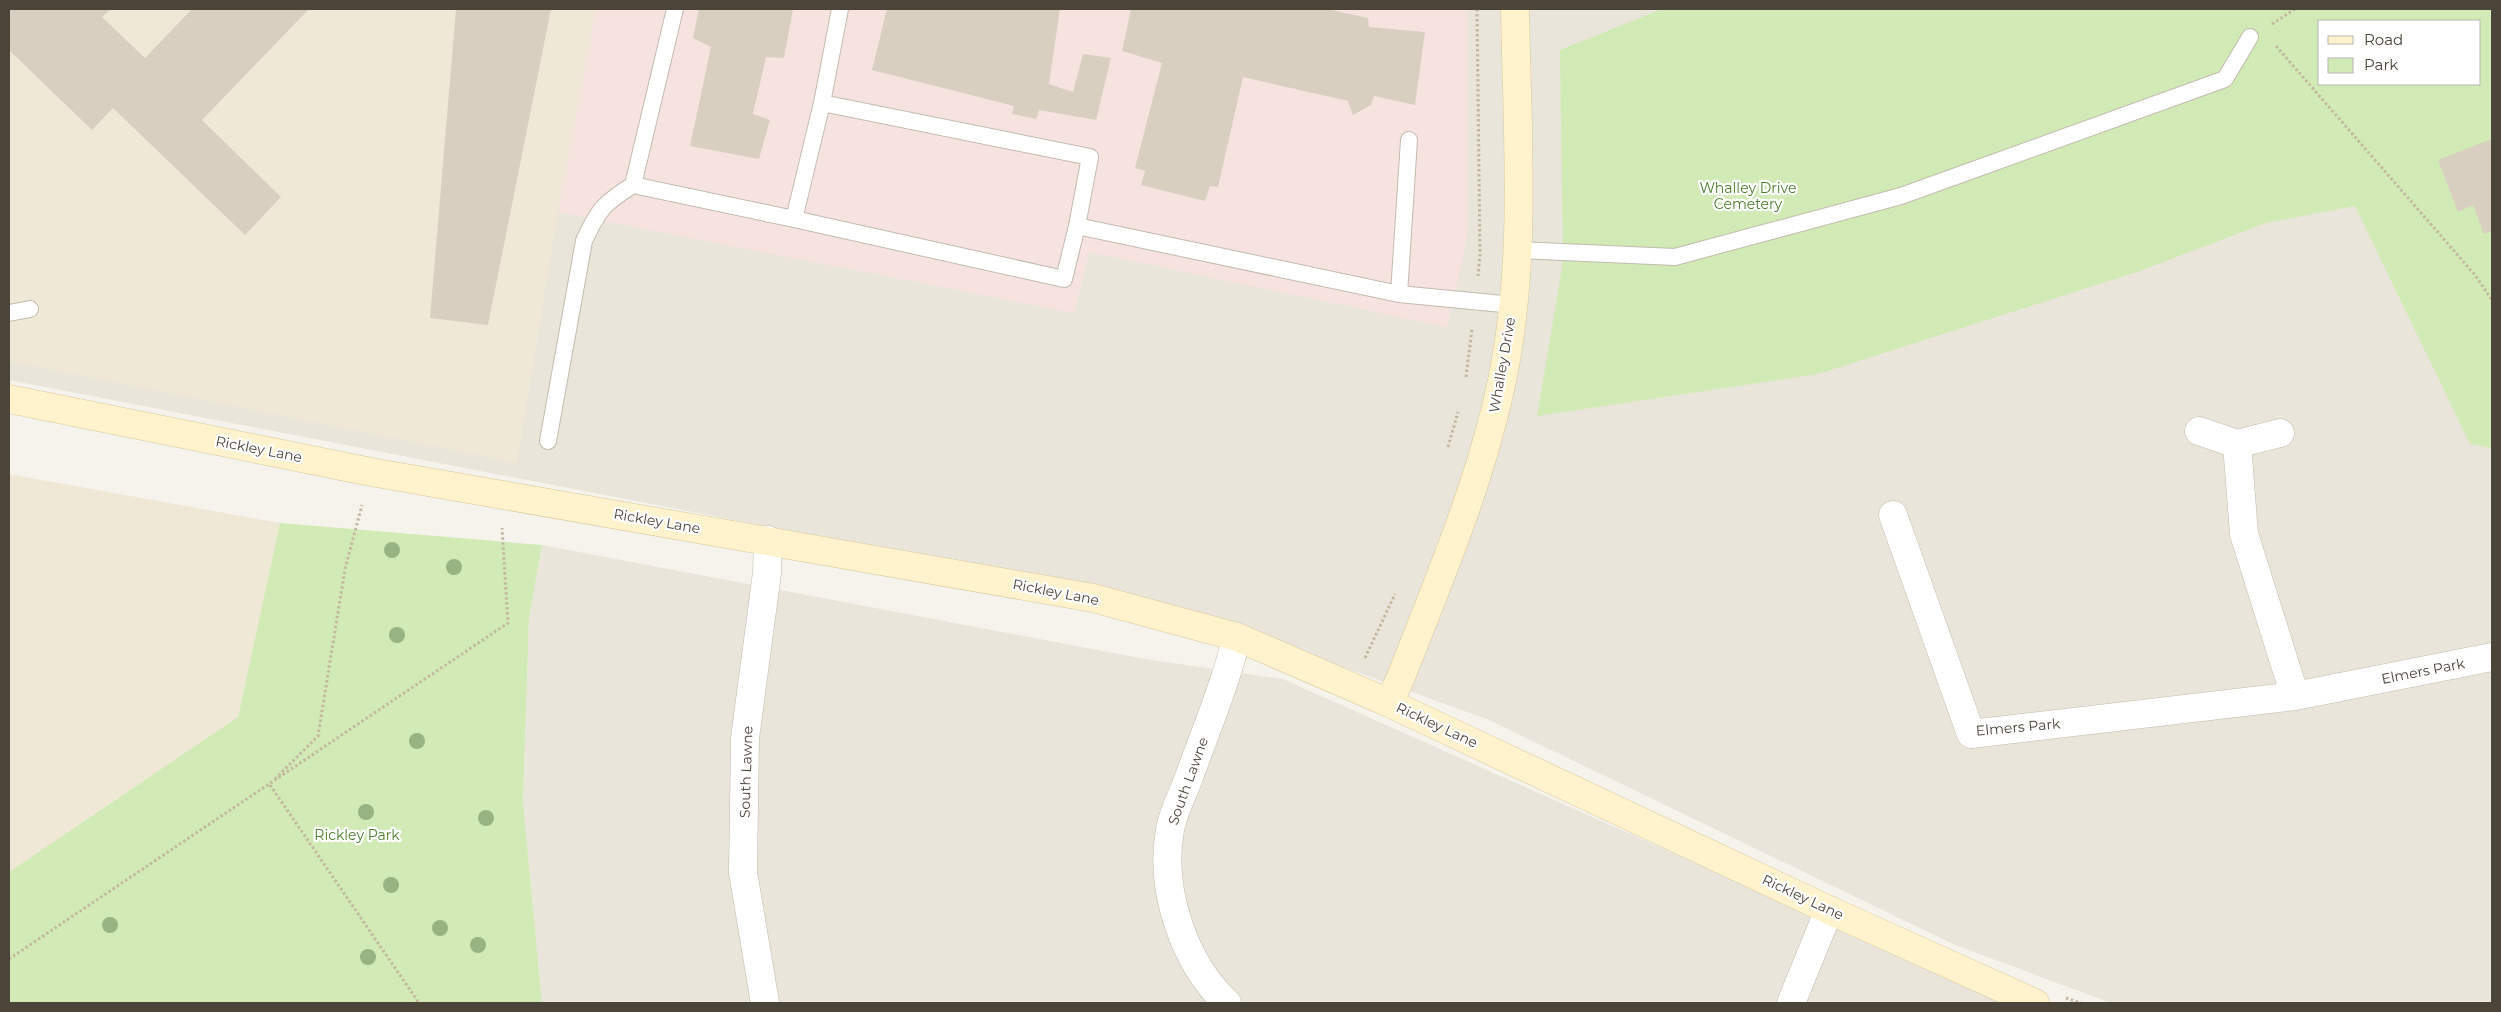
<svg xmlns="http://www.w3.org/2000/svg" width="2501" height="1012" font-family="Montserrat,sans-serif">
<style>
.residential{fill:#eae5da;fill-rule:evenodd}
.education{fill:#efe8d6}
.medical{fill:#f6e3e0}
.green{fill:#d2eab5;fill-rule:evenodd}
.building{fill:#d8cfc1}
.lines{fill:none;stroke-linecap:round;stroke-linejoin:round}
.lane-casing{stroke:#c2bbae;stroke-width:18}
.street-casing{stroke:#c2bbae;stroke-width:29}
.secondary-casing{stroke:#d6c79b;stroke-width:29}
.path{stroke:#c4b79f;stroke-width:3;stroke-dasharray:2.5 2.5;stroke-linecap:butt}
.lane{stroke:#fff;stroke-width:16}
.street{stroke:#fff;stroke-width:28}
.secondary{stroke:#fff3cd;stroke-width:28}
.tree{fill:#97b381}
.labels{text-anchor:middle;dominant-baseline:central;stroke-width:4.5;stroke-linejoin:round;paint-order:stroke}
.park-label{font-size:14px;fill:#4a7f2a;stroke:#fff}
.street-label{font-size:14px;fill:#4b4439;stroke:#fff}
</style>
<rect width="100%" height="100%" fill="#f6f3ec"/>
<path class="residential" d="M 9,9 L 2492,9 L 2492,1003 L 2111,1003 L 1955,945 L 1489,720 L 1169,604 L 9,380 ZM 2320,21 L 2480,21 L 2480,84 L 2320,84 Z
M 542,545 L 1145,659 L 1283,679 L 2009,1003 L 542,1003 L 523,802 L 529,618 Z"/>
<path class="education" d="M 9,9 L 596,9 L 558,212 L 517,463 L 9,361 Z
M 9,474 L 280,523 L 238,717 L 9,872 Z"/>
<path class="medical" d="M 596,9 L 1468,9 L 1467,240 L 1447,327 L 1089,252 L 1074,313 L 558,212 Z"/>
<path class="green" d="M 1662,9 L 2492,9 L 2492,448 L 2470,444 L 2355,206 L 2266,223 L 2137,272 L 1818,374 L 1537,416 L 1563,262 L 1560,50 ZM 2320,21 L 2480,21 L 2480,84 L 2320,84 Z
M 280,523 L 542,545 L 529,618 L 523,802 L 542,1003 L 9,1003 L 9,872 L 238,717 Z"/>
<path class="building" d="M 9,9 L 111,9 L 102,17 L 145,58 L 192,9 L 309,9 L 202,120 L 281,197 L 245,235 L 113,108 L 92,130 L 9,50 Z
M 456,9 L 551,9 L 488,325 L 430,318 Z
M 699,9 L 793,9 L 784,58 L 766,57 L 753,114 L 770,120 L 759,159 L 690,146 L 711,47 L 693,38 Z
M 887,9 L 1060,9 L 1049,84 L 1073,92 L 1083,54 L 1111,58 L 1096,120 L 1039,110 L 1036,119 L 1012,114 L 1014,106 L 872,70 Z
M 1131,9 L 1327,9 L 1368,18 L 1369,27 L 1425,32 L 1415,105 L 1374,96 L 1371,105 L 1353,115 L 1348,101 L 1243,77 L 1218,187 L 1210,186 L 1205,201 L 1141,185 L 1145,171 L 1135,168 L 1162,63 L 1122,51 Z
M 2492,139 L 2492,231 L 2484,234 L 2473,205 L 2458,212 L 2438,160 Z"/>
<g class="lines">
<g class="lane-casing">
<path id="lane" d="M 675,9 L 633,185 L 794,219
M 822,103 L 840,9
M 1077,226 L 1090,157 L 822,103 L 794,219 L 1064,279 L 1077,226 L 1399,294 L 1513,305
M 1519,250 L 1675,257 L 1901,196 L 2225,79 L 2250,37
M 1399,294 L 1409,140
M 9,313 L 30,309
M 548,441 L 584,241 C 598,210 604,203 633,185"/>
</g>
<g class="street-casing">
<path id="street" d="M 2199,431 L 2237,444 L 2280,433
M 2237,444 L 2244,534 L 2295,696
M 1893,515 L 1971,734 L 2295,696 L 2492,657
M 765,1003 L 743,872 L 745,738 L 767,573 L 768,540
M 1227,1003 C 1184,963 1159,889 1170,830 C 1173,812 1183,794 1189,777 C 1206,730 1225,685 1237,637
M 1791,1003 L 1829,910"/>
</g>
<g class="secondary-casing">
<path id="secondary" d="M 9,399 L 371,472 L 1093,598 L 1237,637 L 1389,703 L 1829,910 L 2035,1003
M 1389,703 L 1401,677 C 1438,582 1478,489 1500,390 C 1528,265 1517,136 1515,9"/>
</g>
<path class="path" d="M 1477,9 L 1480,255 L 1478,276
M 2272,24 L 2295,9
M 2276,46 L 2475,275 L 2492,300
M 1466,377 L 1472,329
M 1448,447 L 1458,412
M 1365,658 L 1395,594
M 275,779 L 318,736 L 345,569 L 362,505
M 270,785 L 419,1003
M 9,959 L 508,623 L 502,528
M 2066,998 L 2081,1003"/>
<use href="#lane" class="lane"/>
<use href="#street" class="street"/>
<use href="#secondary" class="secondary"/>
</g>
<g class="tree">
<circle cx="392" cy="550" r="8"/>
<circle cx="454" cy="567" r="8"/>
<circle cx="397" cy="635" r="8"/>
<circle cx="417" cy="741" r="8"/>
<circle cx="366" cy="812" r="8"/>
<circle cx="486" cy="818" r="8"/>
<circle cx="391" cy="885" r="8"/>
<circle cx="110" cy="925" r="8"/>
<circle cx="440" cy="928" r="8"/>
<circle cx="478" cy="945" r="8"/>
<circle cx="368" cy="957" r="8"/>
</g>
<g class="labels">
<g class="park-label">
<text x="1748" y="188">Whalley Drive<tspan x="1748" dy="16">Cemetery</tspan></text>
<text x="357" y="835">Rickley Park</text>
</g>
<g class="street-label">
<text transform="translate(1502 365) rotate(-80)">Whalley Drive</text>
<text transform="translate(259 449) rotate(11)">Rickley Lane</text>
<text transform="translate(657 521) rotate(10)">Rickley Lane</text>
<text transform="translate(1056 592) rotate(11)">Rickley Lane</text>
<text transform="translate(2423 671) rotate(-11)">Elmers Park</text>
<text transform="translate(1437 725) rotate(25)">Rickley Lane</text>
<text transform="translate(2018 727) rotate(-5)">Elmers Park</text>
<text transform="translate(746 772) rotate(-88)">South Lawne</text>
<text transform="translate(1188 781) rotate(-70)">South Lawne</text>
<text transform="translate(1803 897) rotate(25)">Rickley Lane</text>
</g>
</g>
<rect width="2501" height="1012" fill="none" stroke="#4b4439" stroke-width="20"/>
<rect x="2318" y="20" width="162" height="65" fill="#ffffff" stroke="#b7b4b0"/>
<rect x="2328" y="36" width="25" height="8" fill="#fff3cd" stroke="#b7b4b0"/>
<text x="2364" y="45" font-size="15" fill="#4b4439">Road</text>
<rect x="2328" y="58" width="25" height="15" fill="#d2eab5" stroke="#b7b4b0"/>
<text x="2364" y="70" font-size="15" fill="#4b4439">Park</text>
</svg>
